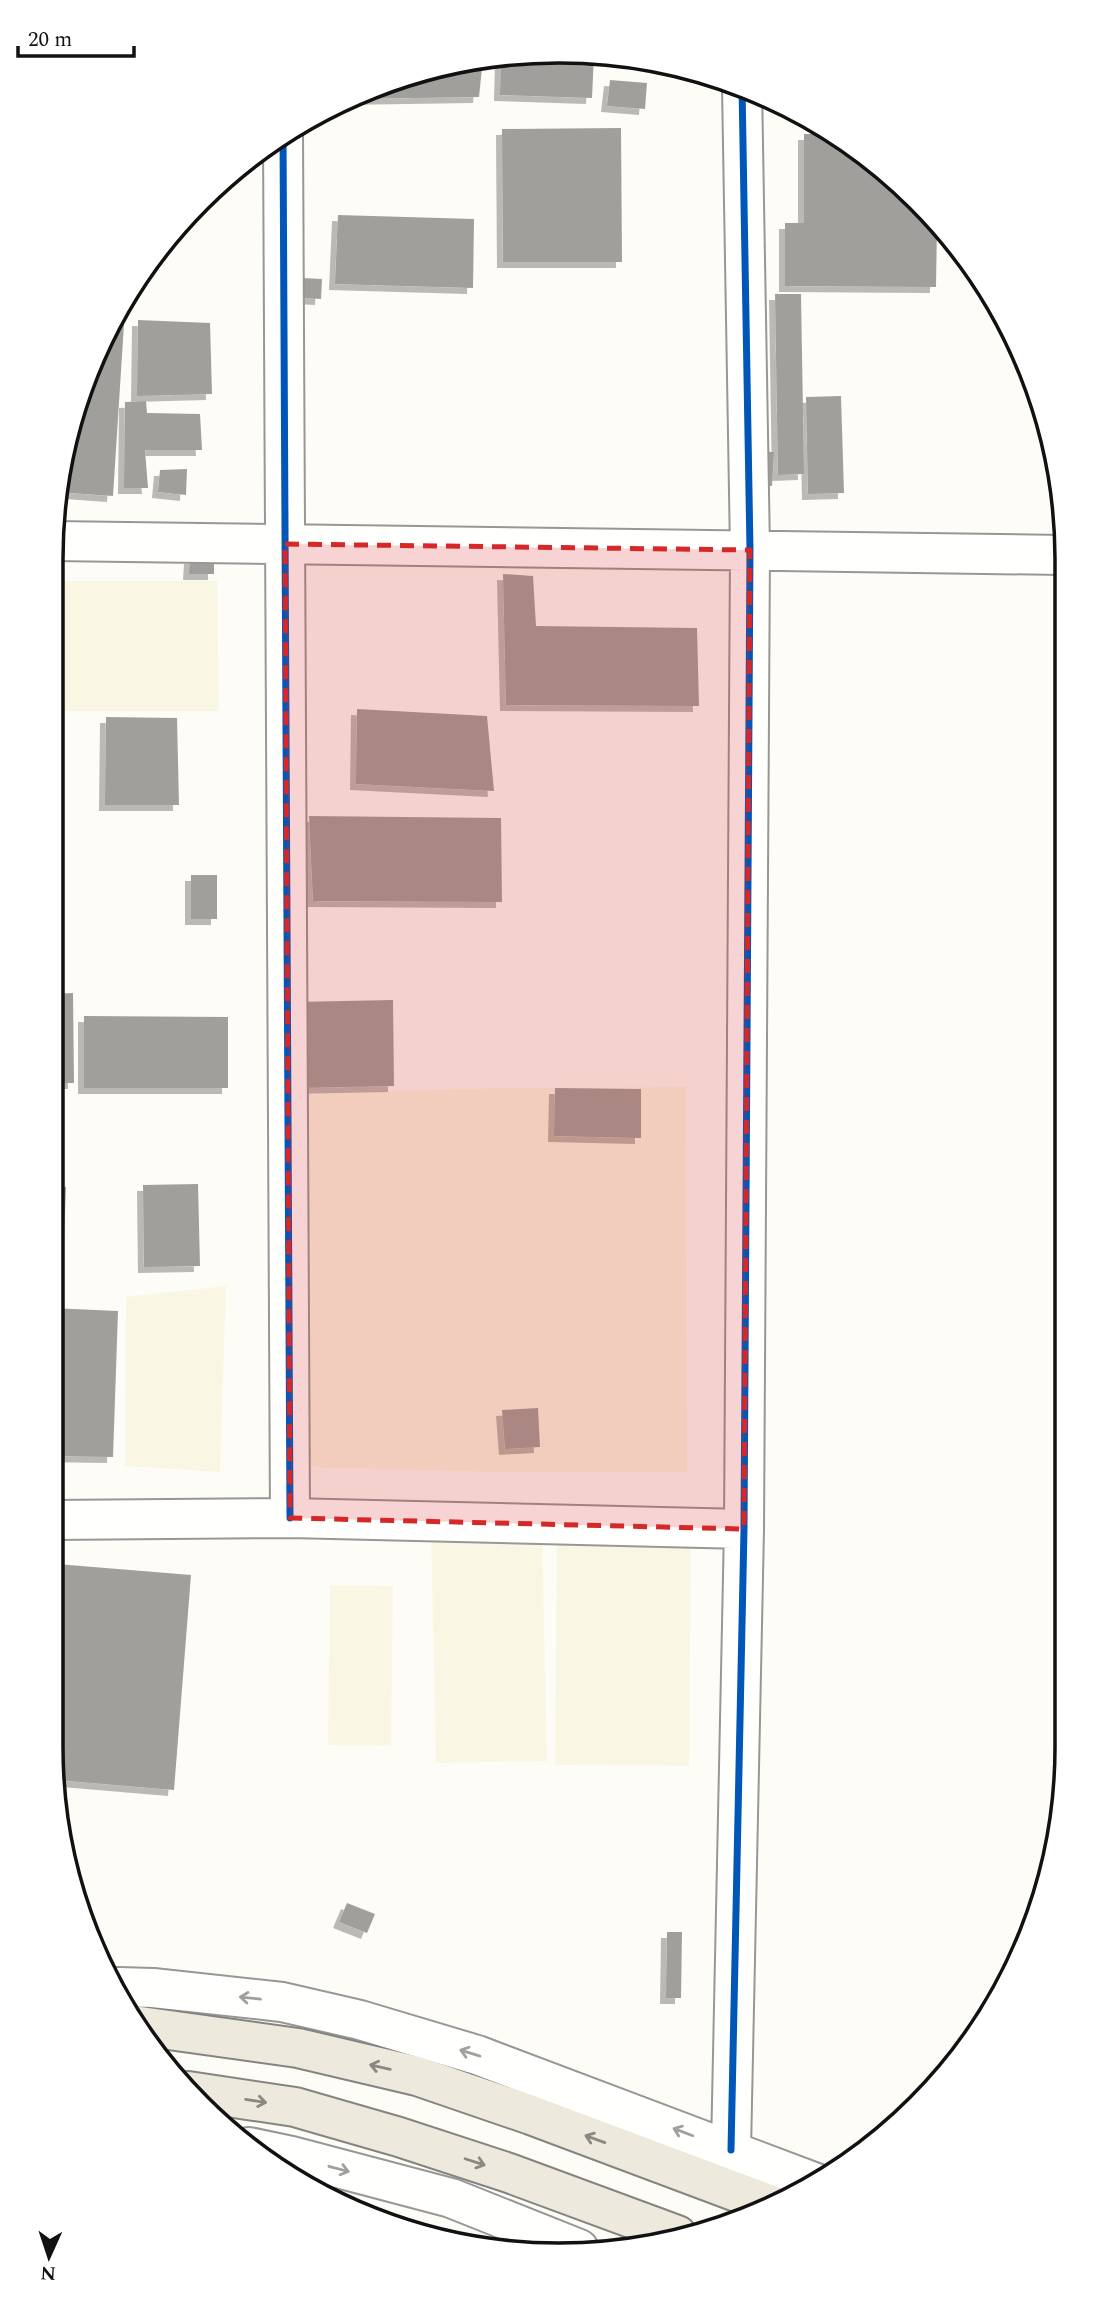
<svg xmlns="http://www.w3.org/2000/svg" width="1118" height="2306" font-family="Spectral,serif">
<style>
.farmland{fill:#f9f7e4}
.building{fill:#a19f9c;filter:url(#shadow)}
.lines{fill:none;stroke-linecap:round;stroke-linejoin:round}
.minor-casing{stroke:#979795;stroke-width:42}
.major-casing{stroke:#858482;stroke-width:42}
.minor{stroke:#fffffe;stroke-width:38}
.major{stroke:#ede9dc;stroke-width:38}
.cycleway-casing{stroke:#fff;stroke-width:11}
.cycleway{stroke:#0057b8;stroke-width:7}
.oneway{stroke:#a0a09f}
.oneway2{stroke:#8a8881}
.marked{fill:#d62828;fill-opacity:0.2;stroke:#d62828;stroke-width:5;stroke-dasharray:14 9;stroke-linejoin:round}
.rim{fill:none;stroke:#111;stroke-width:3.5}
</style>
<defs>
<filter id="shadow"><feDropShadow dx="-6" dy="6" stdDeviation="0" flood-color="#0004"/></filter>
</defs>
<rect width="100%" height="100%" fill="#fdfcf7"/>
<path class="farmland" d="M 51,581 L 217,581 L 219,711 L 51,711 Z
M 686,1087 L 687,1472 L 491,1472 L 304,1467 L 302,1094 L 496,1088 Z
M 226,1286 L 220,1472 L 125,1466 L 126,1297 Z
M 542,1529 L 547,1761 L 436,1763 L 431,1531 Z
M 557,1531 L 691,1532 L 689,1766 L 555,1765 Z
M 330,1585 L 393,1586 L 391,1746 L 328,1745 Z"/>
<path class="building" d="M 559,51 L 594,54 L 592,98 L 500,95 L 501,56 Z
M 483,58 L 479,97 L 346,99 L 365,89 L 460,60 Z
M 610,80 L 647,83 L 645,109 L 607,106 Z
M 621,128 L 622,262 L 503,262 L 502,129 Z
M 804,134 L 830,134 L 869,156 L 937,224 L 936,287 L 785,286 L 785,223 L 804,223 Z
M 338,215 L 474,219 L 473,288 L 335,284 Z
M 303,278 L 322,279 L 321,299 L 302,298 Z
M 775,294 L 801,294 L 804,474 L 778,475 Z
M 138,320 L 210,323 L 212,394 L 137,396 Z
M 111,324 L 124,324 L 113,496 L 57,492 L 61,459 L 90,364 Z
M 841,396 L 844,493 L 808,494 L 806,397 Z
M 146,401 L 147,413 L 200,414 L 202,450 L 145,450 L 148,488 L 124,488 L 125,402 Z
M 757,451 L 774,452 L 772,486 L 755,485 Z
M 187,469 L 186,495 L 158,492 L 160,470 Z
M 190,558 L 214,558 L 214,574 L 189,574 Z
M 503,574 L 533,576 L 536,626 L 697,628 L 699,706 L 506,705 Z
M 357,709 L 487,716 L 494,791 L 356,784 Z
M 106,717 L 177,718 L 179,805 L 105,805 Z
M 309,816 L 501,818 L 502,902 L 313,901 Z
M 191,875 L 217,875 L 217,919 L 191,919 Z
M 73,993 L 74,1083 L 51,1083 L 51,994 Z
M 393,1000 L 394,1086 L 296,1088 L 294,1002 Z
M 84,1016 L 228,1017 L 228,1088 L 84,1088 Z
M 555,1088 L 641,1089 L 641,1138 L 554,1136 Z
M 198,1184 L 200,1266 L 144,1267 L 143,1185 Z
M 51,1187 L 66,1187 L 64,1239 L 51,1239 Z
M 51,1308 L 118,1311 L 113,1457 L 51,1456 Z
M 538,1408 L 540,1447 L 505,1449 L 502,1410 Z
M 57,1564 L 191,1575 L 174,1790 L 56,1780 L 51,1747 L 51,1645 Z
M 347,1903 L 375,1914 L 367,1933 L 339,1922 Z
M 667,1932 L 682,1932 L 681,1998 L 666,1998 Z"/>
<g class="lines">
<g class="minor-casing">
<path id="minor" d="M 283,133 L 290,1518
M 53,541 L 1063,555
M 51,1520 L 290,1518 L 744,1529
M 118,1987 L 153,1988 L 282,2002 L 360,2020 L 477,2055 L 816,2183
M 249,2147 L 292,2156 L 451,2198 L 579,2249
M 731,2150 L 744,1529 L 750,550 L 742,86"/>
</g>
<g class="major-casing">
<path id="major" d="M 140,2026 L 298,2048 L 417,2076 L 531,2115 L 774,2206
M 188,2091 L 295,2107 L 399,2137 L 509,2173 L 677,2235"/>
</g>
<use href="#minor" class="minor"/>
<use href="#major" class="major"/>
<g class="cycleway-casing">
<path id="cycleway" d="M 283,133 L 290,1518
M 731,2150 L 744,1529 L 750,550 L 742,86"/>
</g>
<use href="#cycleway" class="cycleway"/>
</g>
<defs><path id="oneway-shaft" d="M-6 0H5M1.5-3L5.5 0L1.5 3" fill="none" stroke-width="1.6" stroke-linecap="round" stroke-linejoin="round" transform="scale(1.75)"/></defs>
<g class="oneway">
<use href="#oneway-shaft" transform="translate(250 1998) rotate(-174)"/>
<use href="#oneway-shaft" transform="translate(470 2053) rotate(-163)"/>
<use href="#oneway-shaft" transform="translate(683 2132) rotate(-159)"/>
<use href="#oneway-shaft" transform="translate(339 2169) rotate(15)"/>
</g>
<g class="oneway2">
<use href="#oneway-shaft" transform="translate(380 2067) rotate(-167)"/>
<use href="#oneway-shaft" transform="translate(256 2101) rotate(9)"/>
<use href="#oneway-shaft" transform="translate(595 2139) rotate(-160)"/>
<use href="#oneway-shaft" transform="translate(475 2162) rotate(18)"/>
</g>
<path class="marked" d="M 285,544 L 750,550 L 744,1529 L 290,1518 Z"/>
<path d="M0 0H1118V2306H0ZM559 63H559A496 496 0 0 1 1055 559V1747A496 496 0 0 1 559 2243H559A496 496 0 0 1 63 1747V559A496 496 0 0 1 559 63Z" fill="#fff" fill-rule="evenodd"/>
<path class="rim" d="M559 63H559A496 496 0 0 1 1055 559V1747A496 496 0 0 1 559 2243H559A496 496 0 0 1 63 1747V559A496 496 0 0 1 559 63Z"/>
<g transform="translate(49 2257) rotate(183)" stroke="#ffffff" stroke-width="5" paint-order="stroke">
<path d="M0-5L12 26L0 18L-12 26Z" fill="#111111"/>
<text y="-10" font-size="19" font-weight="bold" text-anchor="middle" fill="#111111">N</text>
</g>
<path d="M18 46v10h116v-10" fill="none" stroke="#111111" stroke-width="3.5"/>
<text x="28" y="46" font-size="21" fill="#111111" stroke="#ffffff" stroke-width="5" paint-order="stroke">20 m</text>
</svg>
